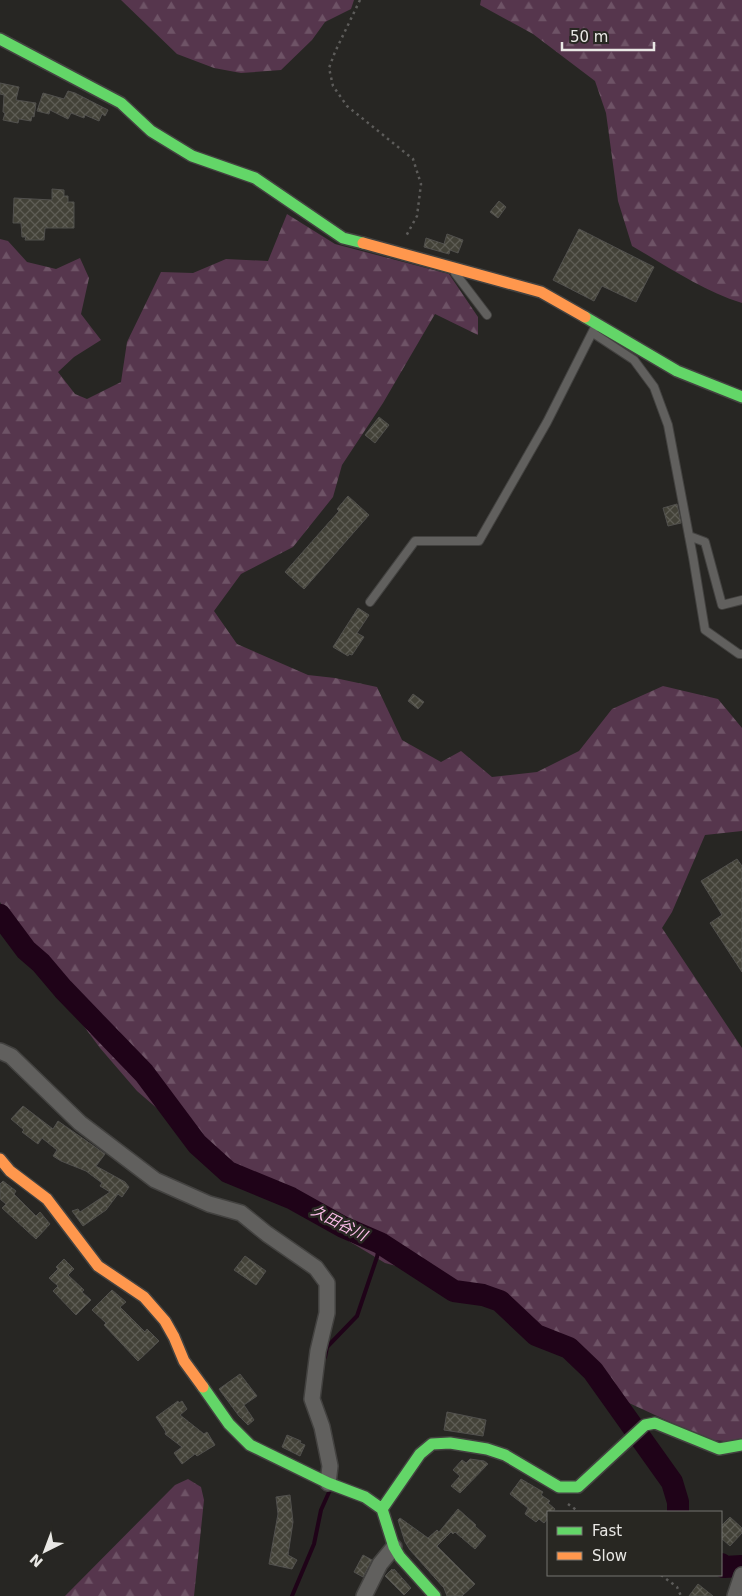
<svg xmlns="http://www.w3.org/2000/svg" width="742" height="1596" font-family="'DejaVu Sans','Noto Sans JP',sans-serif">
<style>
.forest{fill:url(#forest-firs)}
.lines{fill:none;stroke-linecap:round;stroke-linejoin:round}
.stream{stroke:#1f0318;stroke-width:4}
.river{stroke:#1f0318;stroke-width:22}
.building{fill:url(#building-cross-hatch);stroke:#51504d}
.lane-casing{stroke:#434240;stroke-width:10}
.street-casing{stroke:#434240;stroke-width:18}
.fast-casing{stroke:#434240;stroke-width:14}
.slow-casing{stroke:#434240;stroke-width:14}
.path{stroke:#5d5c5a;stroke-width:2.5;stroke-dasharray:2.5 4;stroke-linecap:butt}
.lane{stroke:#61605e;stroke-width:8}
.street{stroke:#61605e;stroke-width:15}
.fast{stroke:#63d668;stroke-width:11}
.slow{stroke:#ff974d;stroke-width:11}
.labels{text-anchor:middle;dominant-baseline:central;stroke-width:5;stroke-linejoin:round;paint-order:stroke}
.water-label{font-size:15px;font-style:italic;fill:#febeeb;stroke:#282722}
</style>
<defs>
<pattern id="forest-firs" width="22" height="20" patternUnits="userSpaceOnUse" patternTransform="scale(1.25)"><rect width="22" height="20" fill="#56364d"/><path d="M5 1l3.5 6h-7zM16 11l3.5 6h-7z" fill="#6e5366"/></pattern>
<pattern id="building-cross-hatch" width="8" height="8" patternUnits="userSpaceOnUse" patternTransform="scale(1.25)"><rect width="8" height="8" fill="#434238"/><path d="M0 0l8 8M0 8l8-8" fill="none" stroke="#5e5d55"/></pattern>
</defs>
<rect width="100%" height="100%" fill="#272623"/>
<path class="forest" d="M 121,0 L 354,0 L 351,9 L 325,22 L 312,40 L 281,70 L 241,73 L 214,68 L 177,54 Z
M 481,0 L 742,0 L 742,303 C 703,291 667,266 632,246 L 618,201 L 606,113 L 595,81 L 533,34 L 480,5 Z
M 287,214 L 335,244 L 449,274 L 478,317 L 478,335 L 435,314 L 383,403 L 342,465 L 333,497 L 293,547 L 241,574 L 214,611 L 237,644 L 308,675 L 335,678 L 377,687 L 402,740 L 441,762 L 461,751 L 492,777 L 537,772 L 579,751 L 612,709 L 663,686 L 718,699 L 742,728 L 742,831 L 705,835 L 672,912 L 662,928 L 742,1048 L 742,1442 L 709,1440 L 616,1397 L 598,1381 L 577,1352 L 536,1330 L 498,1295 L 465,1290 L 434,1276 L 385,1263 L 319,1223 L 293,1211 L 231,1168 L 182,1130 L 137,1091 L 100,1048 L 43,971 L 0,902 L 0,239 L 8,241 L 27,262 L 56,269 L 80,258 L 89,278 L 81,314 L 101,340 L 74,357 L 58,372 L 75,394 L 87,399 L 121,382 L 127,342 L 161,272 L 193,273 L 226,259 L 268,261 Z
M 188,1479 L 201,1487 L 204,1500 L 194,1596 L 65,1596 L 175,1485 Z"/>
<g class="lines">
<path class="stream" d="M 325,1357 L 327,1347 L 357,1316 L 377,1257 L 380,1243
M 292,1596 L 314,1544 L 321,1510 L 330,1490"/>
<path class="river" d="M 0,915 L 26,950 L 41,963 L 63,989 L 144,1073 L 197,1144 L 228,1172 L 291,1198 L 343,1227 L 380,1243 L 454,1291 L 483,1295 L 500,1301 L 536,1335 L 569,1348 L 593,1371 L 672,1482 L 678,1502 L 678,1512
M 721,1564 L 724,1567 L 742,1566"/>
</g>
<path class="building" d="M 0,83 L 19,87 L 16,100 L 36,103 L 34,117 L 32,116 L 31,121 L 19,119 L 18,123 L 3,120 L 5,113 L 3,112 L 4,95 L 0,94 Z
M 68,91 L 75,93 L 108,110 L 105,116 L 102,114 L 99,121 L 85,115 L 84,118 L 71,113 L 68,119 L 50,110 L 49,114 L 37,111 L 43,93 L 64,99 Z
M 52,189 L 64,190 L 64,196 L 68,196 L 68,202 L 74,202 L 74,228 L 45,228 L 44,240 L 25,240 L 26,237 L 22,237 L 21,223 L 13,223 L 14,198 L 52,200 Z
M 499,201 L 506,207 L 498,218 L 490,212 Z
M 579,229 L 654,267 L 636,302 L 602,286 L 594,301 L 553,280 Z
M 447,234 L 463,240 L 458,253 L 450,250 L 449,254 L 424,247 L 426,238 L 444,244 Z
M 379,417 L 389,425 L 375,443 L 365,435 Z
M 348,496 L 369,515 L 304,589 L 285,572 L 339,511 L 337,509 Z
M 677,504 L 681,523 L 668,526 L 663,508 Z
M 358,608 L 369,615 L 357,633 L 364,637 L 352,655 L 349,654 L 348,656 L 333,647 Z
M 413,694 L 424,702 L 418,709 L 408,701 Z
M 737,859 L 742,866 L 742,972 L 710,923 L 722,915 L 701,881 Z
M 23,1106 L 53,1129 L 58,1121 L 105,1154 L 96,1166 L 125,1182 L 129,1187 L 122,1197 L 118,1194 L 106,1210 L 83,1226 L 72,1211 L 78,1209 L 80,1212 L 110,1192 L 100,1186 L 102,1183 L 86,1171 L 61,1161 L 53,1156 L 57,1150 L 42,1138 L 38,1144 L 22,1132 L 24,1130 L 11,1119 Z
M 3,1181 L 16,1191 L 14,1194 L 36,1216 L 40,1212 L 50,1224 L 36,1239 L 2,1208 L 6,1204 L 0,1199 L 0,1184 Z
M 245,1256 L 266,1271 L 256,1285 L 234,1270 Z
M 64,1259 L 74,1269 L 68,1275 L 84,1290 L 82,1292 L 91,1300 L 76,1315 L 53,1291 L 58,1286 L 49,1278 L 58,1269 L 56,1267 Z
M 112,1290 L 126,1302 L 120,1307 L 145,1332 L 147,1329 L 159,1341 L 138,1361 L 104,1325 L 106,1323 L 92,1310 Z
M 240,1374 L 257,1396 L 244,1405 L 254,1420 L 248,1425 L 239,1416 L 219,1389 Z
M 178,1401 L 179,1403 L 182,1401 L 187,1409 L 180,1415 L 204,1434 L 207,1432 L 215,1445 L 197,1456 L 195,1454 L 182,1464 L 174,1453 L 182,1447 L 165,1434 L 166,1432 L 156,1417 Z
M 447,1412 L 486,1420 L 483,1436 L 444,1430 Z
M 287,1435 L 301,1441 L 300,1443 L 305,1445 L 300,1456 L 282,1447 Z
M 470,1459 L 484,1461 L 488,1464 L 460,1493 L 451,1486 L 460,1476 L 453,1470 L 462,1460 L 466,1463 Z
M 521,1479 L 543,1492 L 541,1495 L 550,1501 L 548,1503 L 555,1509 L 553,1512 L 548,1512 L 548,1518 L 544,1523 L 539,1519 L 536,1522 L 525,1514 L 528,1508 L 510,1494 Z
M 290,1495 L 293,1522 L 288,1555 L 297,1560 L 292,1569 L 269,1564 L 278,1514 L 276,1497 Z
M 458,1509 L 476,1525 L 475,1526 L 486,1536 L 475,1549 L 455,1532 L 453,1534 L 451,1532 L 437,1546 L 475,1584 L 462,1596 L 447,1596 L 444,1588 L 410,1550 L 405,1542 L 398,1520 L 400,1518 L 428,1538 L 437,1530 L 439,1532 Z
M 730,1517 L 742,1528 L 742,1533 L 730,1546 L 721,1538 L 721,1526 Z
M 363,1555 L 372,1560 L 363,1577 L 354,1572 Z
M 392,1569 L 393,1571 L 394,1569 L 411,1588 L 404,1595 L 385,1576 Z
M 698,1584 L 713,1596 L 689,1596 Z"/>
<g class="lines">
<g class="lane-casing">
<path id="lane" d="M 455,273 L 487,315
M 596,335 L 634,360 L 654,387 L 668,425 L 693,557 L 705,630 L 739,654 L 742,654
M 689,536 L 705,542 L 722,605 L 742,600
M 370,602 L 415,541 L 479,541 L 547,422 L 596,325"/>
</g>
<g class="street-casing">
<path id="street" d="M 0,1051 L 11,1056 L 80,1123 L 155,1180 L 209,1204 L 241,1213 L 267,1234 L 316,1268 L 327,1283 L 327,1313 L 318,1351 L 312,1399 L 322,1427 L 330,1466 L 328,1483
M 364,1596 L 380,1564 L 394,1547
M 735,1596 L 742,1575"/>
</g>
<g class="fast-casing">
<path id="fast" d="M 0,39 L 121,103 L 151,131 L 192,156 L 255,178 L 343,238 L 363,243
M 585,317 L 677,371 L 742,397
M 203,1387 L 229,1424 L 250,1445 L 328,1483 L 365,1497 L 382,1509 L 394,1547 L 400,1557 L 435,1596
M 382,1509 L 420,1454 L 432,1444 L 450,1443 L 487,1449 L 505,1455 L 559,1487 L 578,1487 L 645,1425 L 655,1423 L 719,1449 L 742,1445"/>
</g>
<g class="slow-casing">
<path id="slow" d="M 363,243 L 541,292 L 585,317
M 0,1159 L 10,1171 L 47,1199 L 98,1266 L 144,1297 L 165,1321 L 174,1337 L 184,1361 L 203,1387"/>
</g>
<path class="path" d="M 360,0 L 335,52 L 329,68 L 333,86 L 347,106 L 413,159 L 421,184 L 417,216 L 405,238
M 568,1504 L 579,1512
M 661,1575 L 677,1587 L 681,1596"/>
<use href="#lane" class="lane"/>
<use href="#street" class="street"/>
<use href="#fast" class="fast"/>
<use href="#slow" class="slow"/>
</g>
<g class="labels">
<g class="water-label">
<text transform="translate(339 1223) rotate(27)">久田谷川</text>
</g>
</g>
<rect x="547" y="1511" width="175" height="65" fill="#282722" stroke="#757470"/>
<rect x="557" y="1527" width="25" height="8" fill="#63d668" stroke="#757470"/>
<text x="592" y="1536" font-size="15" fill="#e9e8e5">Fast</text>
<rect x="557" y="1552" width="25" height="8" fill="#ff974d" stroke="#757470"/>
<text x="592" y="1561" font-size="15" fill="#e9e8e5">Slow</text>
<g transform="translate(45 1551) rotate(222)" stroke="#282722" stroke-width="4" paint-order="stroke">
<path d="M0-4L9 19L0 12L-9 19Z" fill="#e9e8e5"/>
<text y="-8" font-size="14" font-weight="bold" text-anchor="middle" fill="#e9e8e5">N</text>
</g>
<path d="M562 42v8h92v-8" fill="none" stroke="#e9e8e5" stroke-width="2.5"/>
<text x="570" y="42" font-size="15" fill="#e9e8e5" stroke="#282722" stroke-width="4" paint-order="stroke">50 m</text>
</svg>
